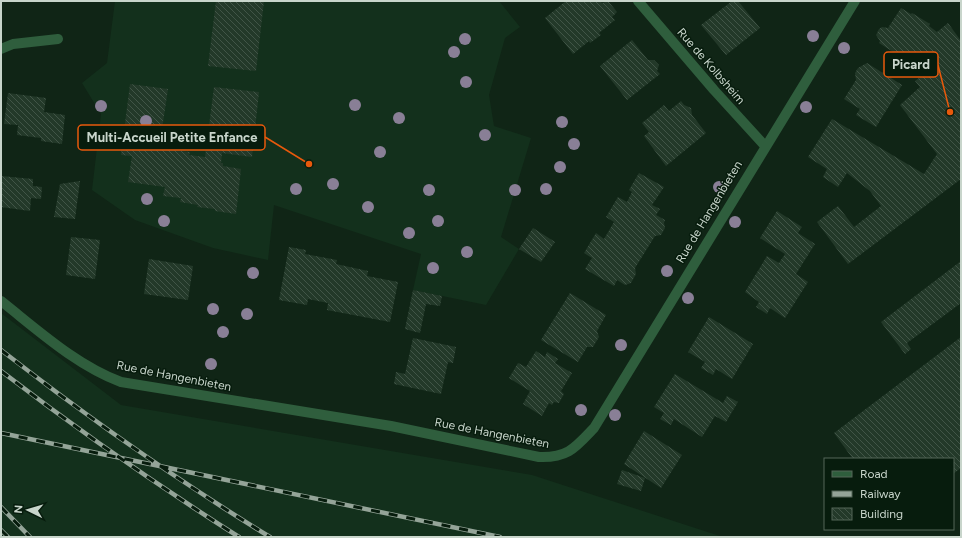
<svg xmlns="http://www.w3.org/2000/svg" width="962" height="538" font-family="Figtree,sans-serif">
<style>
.built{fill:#13301c}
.building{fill:url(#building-back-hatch)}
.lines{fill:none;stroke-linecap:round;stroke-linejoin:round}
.minor{stroke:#2f5e3d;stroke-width:10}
.rail-casing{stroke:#94a498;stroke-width:4.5}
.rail{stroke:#071c0d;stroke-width:3;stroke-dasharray:9;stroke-linecap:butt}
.tree{fill:#897f96}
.labels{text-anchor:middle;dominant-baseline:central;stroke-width:3;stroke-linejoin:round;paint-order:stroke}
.street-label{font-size:12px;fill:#c8d5cb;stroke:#071c0d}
.leader{fill:none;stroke:#e8590c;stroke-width:1.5}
.callout-dot{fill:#e8590c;stroke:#071c0d;stroke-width:1.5}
.callout{fill:#071c0d;stroke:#e8590c;stroke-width:1.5}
.callout-label{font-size:13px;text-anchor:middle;font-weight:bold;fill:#c8d5cb}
</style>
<defs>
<pattern id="building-back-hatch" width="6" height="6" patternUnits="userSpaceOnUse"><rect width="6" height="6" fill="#233929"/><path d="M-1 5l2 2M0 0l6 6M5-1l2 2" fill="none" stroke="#415547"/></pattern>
</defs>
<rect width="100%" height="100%" fill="#102516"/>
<path class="built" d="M 115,1 L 499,1 L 520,27 L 505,38 L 489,95 L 494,126 L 531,138 L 501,237 L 519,249 L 486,305 L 413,290 L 421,254 L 274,205 L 268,260 L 213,248 L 135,220 L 92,190 L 101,114 L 82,83 L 107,63 Z
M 1,313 L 121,405 L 532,475 L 723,537 L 1,537 Z"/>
<path class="building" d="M 216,1 L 264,1 L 256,71 L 208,66 Z
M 566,1 L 600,1 L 602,3 L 608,1 L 617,12 L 612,17 L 615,20 L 599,33 L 601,35 L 590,43 L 589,41 L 573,54 L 545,18 Z
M 732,1 L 738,1 L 760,28 L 726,55 L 701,25 Z
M 901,8 L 911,14 L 912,13 L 930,24 L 929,26 L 937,32 L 948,23 L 961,41 L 961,179 L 848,264 L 817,222 L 838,206 L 854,227 L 881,206 L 870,191 L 847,173 L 838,187 L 823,177 L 827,169 L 808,157 L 832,119 L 924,174 L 937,154 L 900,105 L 920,87 L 915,81 L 938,64 L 927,52 L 917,67 L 879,43 L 880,41 L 876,35 L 879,29 L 882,27 L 888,28 Z
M 632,40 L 648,60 L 654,60 L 659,65 L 657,71 L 660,74 L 627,100 L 600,66 Z
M 867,63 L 902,85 L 876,127 L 856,115 L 860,109 L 844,99 L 856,80 L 855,73 L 858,68 Z
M 130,84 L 168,89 L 162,129 L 174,131 L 172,150 L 190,152 L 189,155 L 205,157 L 214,87 L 259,92 L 252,157 L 222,153 L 221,163 L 223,163 L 223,166 L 241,169 L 236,214 L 215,211 L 215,209 L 197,207 L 198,205 L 180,202 L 181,198 L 163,196 L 165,187 L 128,182 L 132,156 L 121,155 Z
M 8,93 L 46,98 L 44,112 L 65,115 L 62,144 L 41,141 L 41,138 L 17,135 L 18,125 L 4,124 Z
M 681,101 L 684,105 L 691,108 L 692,115 L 706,133 L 666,166 L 644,136 L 649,132 L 642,123 L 664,105 L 669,111 Z
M 639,173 L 664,187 L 652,205 L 660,209 L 656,215 L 665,220 L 664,223 L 665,228 L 661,235 L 655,236 L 635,268 L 636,274 L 631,283 L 625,285 L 617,280 L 614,286 L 585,269 L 592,258 L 584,253 L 596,233 L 604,239 L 614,222 L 606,217 L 618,197 L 627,202 L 632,192 L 629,190 Z
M 1,176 L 33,179 L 33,186 L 42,187 L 41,199 L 31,198 L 30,211 L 1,207 Z
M 80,181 L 75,219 L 54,217 L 60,184 Z
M 777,211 L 802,227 L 798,233 L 815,244 L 796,274 L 808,282 L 785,318 L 770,308 L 767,314 L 756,307 L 759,302 L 745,292 L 767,256 L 779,263 L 785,254 L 760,238 Z
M 533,228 L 555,242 L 541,262 L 519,249 Z
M 71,237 L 100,240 L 95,279 L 66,275 Z
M 289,247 L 306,250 L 305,254 L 337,260 L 336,264 L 368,271 L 367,276 L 398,282 L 390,322 L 327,310 L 328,303 L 308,299 L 307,305 L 279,300 Z
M 149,259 L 193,266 L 188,300 L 144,294 Z
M 961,261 L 961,303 L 907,343 L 911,349 L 905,354 L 881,322 Z
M 413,290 L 442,296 L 440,306 L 426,304 L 420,333 L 405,329 Z
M 570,293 L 606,315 L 597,331 L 599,337 L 593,347 L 587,347 L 578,362 L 541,340 Z
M 709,317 L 753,344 L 732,379 L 716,369 L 713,375 L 701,368 L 705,362 L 688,352 Z
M 961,337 L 961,468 L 953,474 L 953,459 L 853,459 L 834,433 Z
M 413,338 L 456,347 L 453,363 L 448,362 L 441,394 L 394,384 L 396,372 L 405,374 Z
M 536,351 L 545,357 L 547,352 L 558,359 L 555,363 L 572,373 L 561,391 L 564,394 L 559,403 L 554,402 L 552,405 L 549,403 L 542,416 L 523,404 L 530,391 L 509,378 L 518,363 L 526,367 Z
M 675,374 L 723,403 L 727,396 L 738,402 L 726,422 L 715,416 L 702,437 L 674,419 L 671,425 L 660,419 L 664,413 L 654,407 Z
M 644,431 L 682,455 L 661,488 L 624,464 Z
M 622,470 L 645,478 L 641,491 L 617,484 Z"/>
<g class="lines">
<path class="minor" d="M 638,1 L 714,90 L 765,146
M 1,49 L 13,44 L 58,39
M 1,301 C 39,331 76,365 121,382 L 391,426 L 539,457 C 568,458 575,448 594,428 L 855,1"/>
<g class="rail-casing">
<path id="rail" d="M 1,350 C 87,417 177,480 270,537
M 1,371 C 78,430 157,485 239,537
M 1,433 L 500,537
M 1,507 L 30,537
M 1,530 L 8,537"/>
</g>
<use href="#rail" class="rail"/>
</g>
<g class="tree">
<circle cx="813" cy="36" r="6"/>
<circle cx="465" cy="39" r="6"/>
<circle cx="844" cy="48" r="6"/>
<circle cx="454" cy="52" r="6"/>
<circle cx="466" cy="82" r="6"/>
<circle cx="355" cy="105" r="6"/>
<circle cx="101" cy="106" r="6"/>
<circle cx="806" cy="107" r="6"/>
<circle cx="399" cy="118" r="6"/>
<circle cx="146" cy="121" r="6"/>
<circle cx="562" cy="122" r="6"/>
<circle cx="485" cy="135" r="6"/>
<circle cx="574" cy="144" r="6"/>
<circle cx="380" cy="152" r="6"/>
<circle cx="560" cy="167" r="6"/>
<circle cx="333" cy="184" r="6"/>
<circle cx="719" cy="187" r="6"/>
<circle cx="296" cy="189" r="6"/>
<circle cx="546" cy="189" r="6"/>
<circle cx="429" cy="190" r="6"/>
<circle cx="515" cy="190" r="6"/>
<circle cx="147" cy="199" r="6"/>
<circle cx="368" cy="207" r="6"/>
<circle cx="164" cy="221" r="6"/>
<circle cx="438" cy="221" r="6"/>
<circle cx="735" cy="222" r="6"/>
<circle cx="409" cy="233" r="6"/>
<circle cx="467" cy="252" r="6"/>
<circle cx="433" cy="268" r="6"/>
<circle cx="667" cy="271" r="6"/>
<circle cx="253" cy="273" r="6"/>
<circle cx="688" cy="298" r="6"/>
<circle cx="213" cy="309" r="6"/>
<circle cx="247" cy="314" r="6"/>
<circle cx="223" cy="332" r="6"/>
<circle cx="621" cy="345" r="6"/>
<circle cx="211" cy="364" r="6"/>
<circle cx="581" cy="410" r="6"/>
<circle cx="615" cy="415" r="6"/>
</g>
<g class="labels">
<g class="street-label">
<text transform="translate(711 66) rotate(49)">Rue de Kolbsheim</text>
<text transform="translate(709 212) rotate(-59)">Rue de Hangenbieten</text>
<text transform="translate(174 376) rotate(11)">Rue de Hangenbieten</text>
<text transform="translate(492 433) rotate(11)">Rue de Hangenbieten</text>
</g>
</g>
<path class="leader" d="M950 112L938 65M309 164L265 137"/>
<g class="callout-dot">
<circle cx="950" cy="112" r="4"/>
<circle cx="309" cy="164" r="4"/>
</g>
<g class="callout">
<rect x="884" y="52" width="54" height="25" rx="4"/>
<rect x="78" y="125" width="187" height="25" rx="4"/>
</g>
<g class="callout-label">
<text x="911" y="69">Picard</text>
<text x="172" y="142">Multi-Accueil Petite Enfance</text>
</g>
<rect width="962" height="538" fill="none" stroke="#c8d5cb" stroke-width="4"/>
<rect x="824" y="458" width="130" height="72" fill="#071c0d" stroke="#546659"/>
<rect x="832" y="471" width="20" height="6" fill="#2f5e3d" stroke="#546659"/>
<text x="860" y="478" font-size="12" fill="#c8d5cb">Road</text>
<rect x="832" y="491" width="20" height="6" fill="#94a498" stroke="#546659"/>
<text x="860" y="498" font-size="12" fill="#c8d5cb">Railway</text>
<rect x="832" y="508" width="20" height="12" fill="url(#building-back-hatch)" stroke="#546659"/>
<text x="860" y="518" font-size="12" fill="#c8d5cb">Building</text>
<g transform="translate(28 510) rotate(275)" stroke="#071c0d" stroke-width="3" paint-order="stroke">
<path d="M0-3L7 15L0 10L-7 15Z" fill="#c8d5cb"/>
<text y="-6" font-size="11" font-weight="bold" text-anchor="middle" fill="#c8d5cb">N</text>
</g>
</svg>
